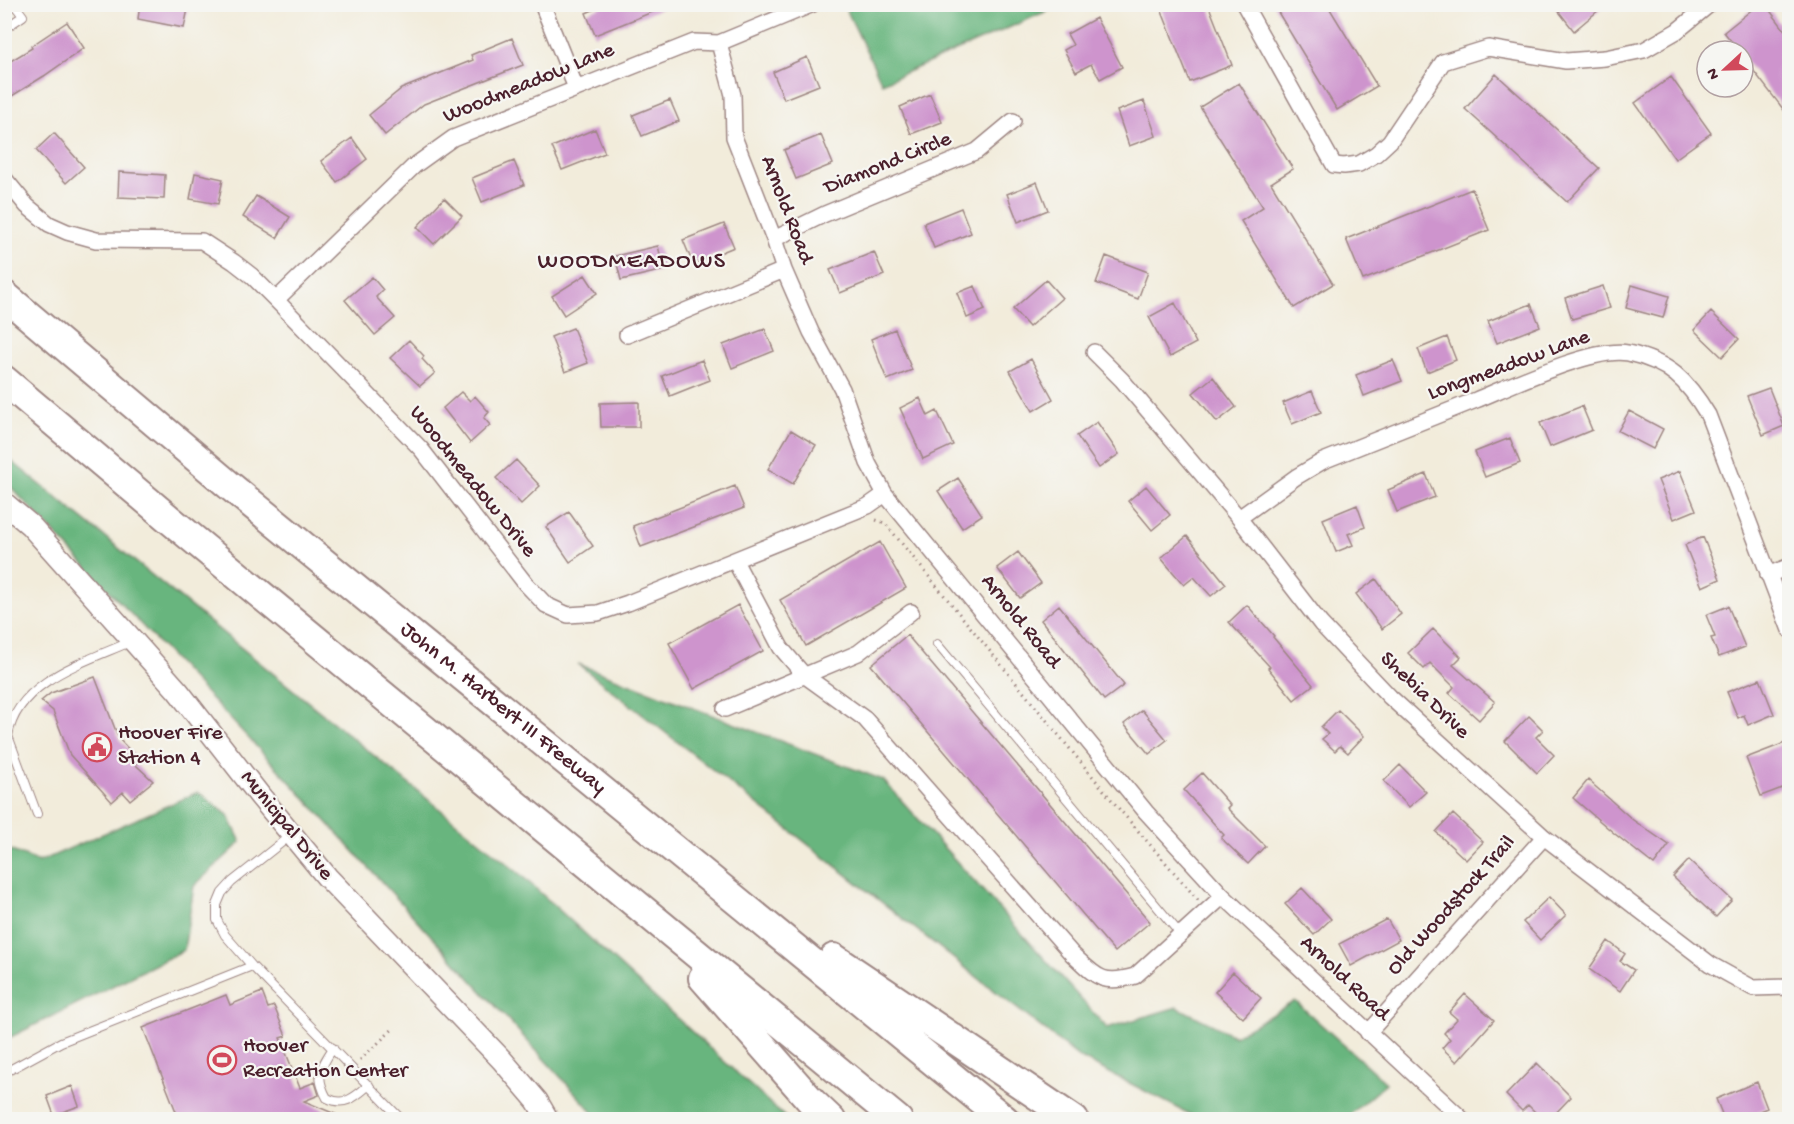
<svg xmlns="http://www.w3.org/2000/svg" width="1794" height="1124" font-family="'Gochi Hand',sans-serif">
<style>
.forest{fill:#68b57e;stroke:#596a54;stroke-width:1.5}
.building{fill:#ce94cd}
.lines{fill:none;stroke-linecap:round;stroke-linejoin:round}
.lane-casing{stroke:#9e8683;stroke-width:10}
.street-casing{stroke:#9e8683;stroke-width:18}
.secondary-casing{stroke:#9e8683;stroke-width:24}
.highway-casing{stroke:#9e8683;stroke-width:32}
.path{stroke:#9e8683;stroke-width:3;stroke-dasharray:1.5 4.5;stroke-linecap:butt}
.lane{stroke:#fff;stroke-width:8}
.street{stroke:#fff;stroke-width:15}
.secondary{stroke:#fff;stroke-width:21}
.highway{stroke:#fff;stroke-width:28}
.labels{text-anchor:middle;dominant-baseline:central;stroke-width:4.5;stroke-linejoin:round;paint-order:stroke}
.street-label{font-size:22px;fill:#4a1f2b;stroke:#f6f6f2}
.poi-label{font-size:22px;fill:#4a1f2b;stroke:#f6f6f2;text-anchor:start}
.neighbourhood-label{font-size:24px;letter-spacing:1.5px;fill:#4a1f2b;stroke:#f6f6f2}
</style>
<rect width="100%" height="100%" fill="#f6f6f2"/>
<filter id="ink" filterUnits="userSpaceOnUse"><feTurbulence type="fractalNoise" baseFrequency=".0167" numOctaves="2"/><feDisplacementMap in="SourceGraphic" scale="12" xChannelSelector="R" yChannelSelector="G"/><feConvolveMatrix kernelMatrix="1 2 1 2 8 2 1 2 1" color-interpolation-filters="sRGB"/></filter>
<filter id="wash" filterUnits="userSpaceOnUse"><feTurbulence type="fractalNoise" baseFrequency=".008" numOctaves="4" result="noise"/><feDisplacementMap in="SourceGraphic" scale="24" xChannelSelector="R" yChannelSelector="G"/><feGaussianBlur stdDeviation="1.35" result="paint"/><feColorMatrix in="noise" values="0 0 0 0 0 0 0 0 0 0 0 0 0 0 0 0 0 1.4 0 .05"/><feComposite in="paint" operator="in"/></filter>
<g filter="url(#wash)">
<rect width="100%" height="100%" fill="#f2ecdb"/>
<path class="forest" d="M 844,5 L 1061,5 L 882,83 Z
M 4,455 L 521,875 L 787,1119 L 599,1119 L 291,783 L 5,481 Z
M 578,664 L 883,780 L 1107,1028 L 1177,1007 L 1235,1036 L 1295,1001 L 1386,1083 L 1345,1119 L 1199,1119 L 1079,1057 Z
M 198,792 L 228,815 L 241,842 L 194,886 L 184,950 L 11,1037 L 5,1033 L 5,848 L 39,862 Z"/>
<g id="blocks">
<path class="building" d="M 140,4 L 189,4 L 184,28 L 138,19 Z
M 607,4 L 670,4 L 670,5 L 595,35 L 586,13 Z
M 1159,4 L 1208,4 L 1232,65 L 1190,82 Z
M 1273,4 L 1327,4 L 1377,86 L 1337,110 Z
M 1553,4 L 1606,4 L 1574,31 Z
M 1759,4 L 1765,4 L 1790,37 L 1790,118 L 1743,57 L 1743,51 L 1739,51 L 1724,32 Z
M 1096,18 L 1122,67 L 1100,79 L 1091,64 L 1076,72 L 1064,50 L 1073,45 L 1067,34 Z
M 67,22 L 84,48 L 44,76 L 4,101 L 4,65 L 32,48 L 31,46 Z
M 512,38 L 523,65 L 424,104 L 385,135 L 369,115 L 401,89 L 473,60 L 471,55 Z
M 807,57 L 819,85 L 784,99 L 773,72 Z
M 1496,74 L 1599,168 L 1567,202 L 1465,109 Z
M 1671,77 L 1711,133 L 1675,159 L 1635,103 Z
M 1239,83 L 1293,169 L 1271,183 L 1333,284 L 1294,308 L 1241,221 L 1263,207 L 1200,107 Z
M 930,94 L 942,122 L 911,134 L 900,107 Z
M 670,100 L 679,121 L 642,136 L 633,115 Z
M 1144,101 L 1156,136 L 1129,146 L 1117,111 Z
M 595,129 L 605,153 L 562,170 L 552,147 Z
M 54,133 L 84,167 L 66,183 L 36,150 Z
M 821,135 L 833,164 L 796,179 L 784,150 Z
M 352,138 L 367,159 L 337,182 L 321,161 Z
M 514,161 L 524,185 L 482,202 L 472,178 Z
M 119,172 L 165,175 L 164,199 L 118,197 Z
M 195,173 L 223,179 L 218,204 L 190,199 Z
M 1037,182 L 1048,210 L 1018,222 L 1007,194 Z
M 1472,189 L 1489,230 L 1363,280 L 1346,239 Z
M 256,196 L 290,217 L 277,238 L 243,217 Z
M 444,198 L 462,216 L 434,244 L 417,227 Z
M 961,208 L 971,233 L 934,248 L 924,223 Z
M 724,224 L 734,247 L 693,264 L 683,240 Z
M 658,246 L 664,270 L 621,280 L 615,256 Z
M 874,252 L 884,275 L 840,293 L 830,270 Z
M 1106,256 L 1148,272 L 1138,299 L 1096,283 Z
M 585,275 L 597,293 L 564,315 L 552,296 Z
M 372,277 L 383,290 L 376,297 L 395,318 L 375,335 L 345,300 Z
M 1046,280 L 1062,298 L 1029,327 L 1013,309 Z
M 1632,285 L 1669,296 L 1663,318 L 1626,308 Z
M 975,286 L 985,310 L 967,318 L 957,293 Z
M 1603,286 L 1610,308 L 1572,319 L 1565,298 Z
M 1175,303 L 1196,343 L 1170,357 L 1149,317 Z
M 1531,304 L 1540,326 L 1497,343 L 1488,321 Z
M 1711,312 L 1739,339 L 1722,357 L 1694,330 Z
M 573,328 L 588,363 L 565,372 L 551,337 Z
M 765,329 L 774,351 L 732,368 L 723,345 Z
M 895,329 L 912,370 L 887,380 L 871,339 Z
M 1447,337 L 1456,360 L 1427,372 L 1418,349 Z
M 409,340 L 424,356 L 422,359 L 435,373 L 420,386 L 390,358 Z
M 1031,359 L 1053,399 L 1033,411 L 1010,371 Z
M 702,360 L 710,380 L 670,396 L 662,376 Z
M 1393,360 L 1402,381 L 1364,396 L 1356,375 Z
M 1213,377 L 1236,407 L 1217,422 L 1193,393 Z
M 1769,388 L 1784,426 L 1763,435 L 1747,396 Z
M 1312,391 L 1321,412 L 1292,424 L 1283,403 Z
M 461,392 L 470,401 L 475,396 L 489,412 L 484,418 L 490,425 L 470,443 L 443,408 Z
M 920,398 L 928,416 L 937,411 L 953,445 L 923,459 L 900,408 Z
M 639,402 L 639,427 L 601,427 L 600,403 Z
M 1582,406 L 1592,430 L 1550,447 L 1540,423 Z
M 1629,411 L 1663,429 L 1653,449 L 1618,431 Z
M 1097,422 L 1119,454 L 1099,468 L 1077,436 Z
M 791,430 L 816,445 L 793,484 L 768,469 Z
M 1510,438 L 1520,463 L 1485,477 L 1475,452 Z
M 516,460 L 540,486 L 521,504 L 496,478 Z
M 1680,471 L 1696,510 L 1674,519 L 1658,480 Z
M 1426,474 L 1435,497 L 1397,512 L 1388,490 Z
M 958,478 L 982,515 L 962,528 L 938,491 Z
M 735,486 L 744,508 L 641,547 L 633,526 Z
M 1146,486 L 1170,515 L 1152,530 L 1128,501 Z
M 1357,505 L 1365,527 L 1348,534 L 1353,545 L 1336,552 L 1323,519 Z
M 569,512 L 593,546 L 570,562 L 546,527 Z
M 1187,536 L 1226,584 L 1211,596 L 1194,577 L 1184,585 L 1161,558 Z
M 1703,537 L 1720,579 L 1702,587 L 1685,545 Z
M 880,542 L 906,588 L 806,646 L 780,600 Z
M 1018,552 L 1041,583 L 1020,598 L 997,568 Z
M 1376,579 L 1401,614 L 1382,629 L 1356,594 Z
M 738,605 L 763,651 L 694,689 L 669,643 Z
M 1059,605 L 1124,685 L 1104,700 L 1041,620 Z
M 1247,605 L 1274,636 L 1273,637 L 1313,685 L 1294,700 L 1268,668 L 1270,667 L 1229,622 Z
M 1728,606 L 1745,647 L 1719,657 L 1711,638 L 1715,637 L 1706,615 Z
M 1433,629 L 1461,657 L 1453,665 L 1495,702 L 1479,720 L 1449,693 L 1454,687 L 1430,663 L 1424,669 L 1408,653 Z
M 907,635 L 1150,922 L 1115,952 L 871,665 Z
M 95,677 L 119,739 L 139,760 L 136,765 L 153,781 L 130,800 L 123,792 L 112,802 L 70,755 L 53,711 L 41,701 L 51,693 Z
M 1760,679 L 1774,714 L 1748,725 L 1744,715 L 1738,718 L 1727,692 Z
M 1142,710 L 1167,740 L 1149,754 L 1124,724 Z
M 1338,710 L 1364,736 L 1348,753 L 1340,746 L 1335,751 L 1322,739 L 1328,734 L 1321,727 Z
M 1529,716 L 1543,730 L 1536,737 L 1554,755 L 1537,773 L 1505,741 Z
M 1785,743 L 1790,753 L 1790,764 L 1785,766 L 1790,777 L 1790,785 L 1761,796 L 1746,758 Z
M 1400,765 L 1426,792 L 1409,807 L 1384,781 Z
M 1202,773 L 1230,805 L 1227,808 L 1265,846 L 1248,864 L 1221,838 L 1224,835 L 1184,790 Z
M 1588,780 L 1633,820 L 1669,845 L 1654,865 L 1615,834 L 1573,798 Z
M 1453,814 L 1483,842 L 1466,860 L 1436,832 Z
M 1689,860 L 1732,900 L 1716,917 L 1673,877 Z
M 1302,888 L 1331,919 L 1314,935 L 1285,904 Z
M 1549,897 L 1566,915 L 1540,940 L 1523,922 Z
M 1387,919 L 1399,940 L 1351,966 L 1339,944 Z
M 1608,941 L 1625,954 L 1620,961 L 1634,970 L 1620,991 L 1589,969 Z
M 1233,972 L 1261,998 L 1243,1018 L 1215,992 Z
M 262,992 L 268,1008 L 274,1006 L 286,1036 L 280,1038 L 300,1088 L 315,1082 L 319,1095 L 304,1101 L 347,1119 L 179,1119 L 143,1028 L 226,995 L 230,1005 Z
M 1465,994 L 1494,1020 L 1457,1062 L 1442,1048 L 1450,1039 L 1444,1033 L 1457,1019 L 1449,1012 Z
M 1537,1063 L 1571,1097 L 1550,1119 L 1542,1119 L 1528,1105 L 1522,1111 L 1506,1095 Z
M 1757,1082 L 1767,1108 L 1740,1119 L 1724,1119 L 1716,1099 Z
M 72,1086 L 79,1106 L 54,1115 L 47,1096 Z"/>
</g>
</g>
<g filter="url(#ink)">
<use href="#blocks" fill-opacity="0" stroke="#9e8683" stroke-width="1.5"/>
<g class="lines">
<g class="lane-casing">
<path id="lane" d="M 4,29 L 23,16 L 14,4
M 937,644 L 1181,935
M 37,814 L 8,736 C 17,680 88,661 132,641
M 291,835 L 232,882 L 222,893 L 217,905 L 217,920 L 225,935 L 252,966 L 402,1120
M 333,1048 C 320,1068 315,1076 327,1098 C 345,1107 355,1097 369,1085
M 4,1073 L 61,1042 L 252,966"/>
</g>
<g class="street-casing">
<path id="street" d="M 542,4 L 576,88
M 1244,4 L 1334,165 L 1344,166 L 1359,164 L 1376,154 L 1390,141 L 1443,62 L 1488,48 L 1566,61 L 1605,58 L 1644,50 L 1677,31 L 1710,4
M 719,43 L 733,95 L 734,137 L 774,239 L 784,270 L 811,332 L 842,389 L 868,463 L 885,494 L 1146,812 L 1223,896 L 1463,1120
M 4,178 L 27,206 L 49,224 L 67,232 L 96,240 L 202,241 L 234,262 L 252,276 L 276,300 L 421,449 L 525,583 L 546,605 L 568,615 L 598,613 L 628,603 L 868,506 L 885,494
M 774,239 L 825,214 L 977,151 L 1013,121
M 276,300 L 414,166 L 453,138 L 694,42 L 719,43 L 813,4
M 627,335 L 784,270
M 1094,352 L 1122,380 L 1239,518 L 1321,624 L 1390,697 L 1544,837 L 1710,964 L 1753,988 L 1790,987
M 1239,518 L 1296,477 L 1323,461 C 1374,441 1425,420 1476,400 C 1510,386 1595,346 1628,353 C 1669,362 1687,380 1708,415 L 1790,630
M 735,561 L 781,648 L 804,675 L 865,719 L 1072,954 C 1096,976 1101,986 1135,976 L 1223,896
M 1768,575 L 1790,566
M 725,709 L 858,653 L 911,612
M 1368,1033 L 1544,837"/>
</g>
<g class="secondary-casing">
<path id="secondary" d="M 4,503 L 30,525 L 178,691 L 260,796 L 327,877 L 502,1060 L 537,1101 L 548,1120"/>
</g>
<g class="highway-casing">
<g id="highway">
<path id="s1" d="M 4,295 L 230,486 L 1005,1120"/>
<path d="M 4,380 L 169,519 L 898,1120"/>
<path d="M 834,958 L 1074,1120"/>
<path d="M 703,978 L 812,1102 L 831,1120"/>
</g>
</g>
<path class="path" d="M 876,520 L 885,523 L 1120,810 L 1198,900
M 360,1060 L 394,1028"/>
<use href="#lane" class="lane"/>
<use href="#street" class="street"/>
<use href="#secondary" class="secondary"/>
<use href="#highway" class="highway"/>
</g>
</g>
<defs>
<g id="civic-ring" transform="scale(1.5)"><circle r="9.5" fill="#f6f6f2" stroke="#d1495b" stroke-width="1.5"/><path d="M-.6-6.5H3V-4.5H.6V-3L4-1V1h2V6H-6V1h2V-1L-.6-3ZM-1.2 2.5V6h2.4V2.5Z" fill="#d1495b"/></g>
<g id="stadium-ring" transform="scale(1.5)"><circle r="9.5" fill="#f6f6f2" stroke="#d1495b" stroke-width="1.5"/><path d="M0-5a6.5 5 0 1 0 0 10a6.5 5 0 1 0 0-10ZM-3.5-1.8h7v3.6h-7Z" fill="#d1495b"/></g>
</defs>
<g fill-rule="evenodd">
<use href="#civic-ring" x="97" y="747"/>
<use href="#stadium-ring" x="222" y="1060"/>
</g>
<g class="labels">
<g class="street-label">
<text transform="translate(529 84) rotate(-22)">Woodmeadow Lane</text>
<text transform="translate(888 164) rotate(-22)">Diamond Circle</text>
<text transform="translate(786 210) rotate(69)">Arnold Road</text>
<text transform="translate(1509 366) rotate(-20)">Longmeadow Lane</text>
<text transform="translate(472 482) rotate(51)">Woodmeadow Drive</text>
<text transform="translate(1020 622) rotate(51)">Arnold Road</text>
<text transform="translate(1424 696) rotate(44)">Shebia Drive</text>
<text stroke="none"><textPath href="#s1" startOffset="648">John M. Harbert III Freeway</textPath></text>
<text transform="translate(286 826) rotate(51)">Municipal Drive</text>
<text transform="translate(1452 906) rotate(-48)">Old Woodstock Trail</text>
<text transform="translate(1344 979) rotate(43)">Arnold Road</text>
</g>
<g class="poi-label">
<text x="118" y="734">Hoover Fire<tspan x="118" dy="25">Station 4</tspan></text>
<text x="243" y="1047">Hoover<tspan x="243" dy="25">Recreation Center</tspan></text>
</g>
<g class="neighbourhood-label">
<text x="632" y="262">WOODMEADOWS</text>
</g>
</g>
<rect width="1794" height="1124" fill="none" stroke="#f6f6f2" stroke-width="24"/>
<g transform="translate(1725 69) rotate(248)"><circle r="28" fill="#f6f6f2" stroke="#b1a0a2" stroke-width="1.5"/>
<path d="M0-4.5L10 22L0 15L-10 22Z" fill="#d1495b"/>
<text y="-9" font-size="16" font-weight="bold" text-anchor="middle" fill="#4a1f2b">N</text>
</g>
</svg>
